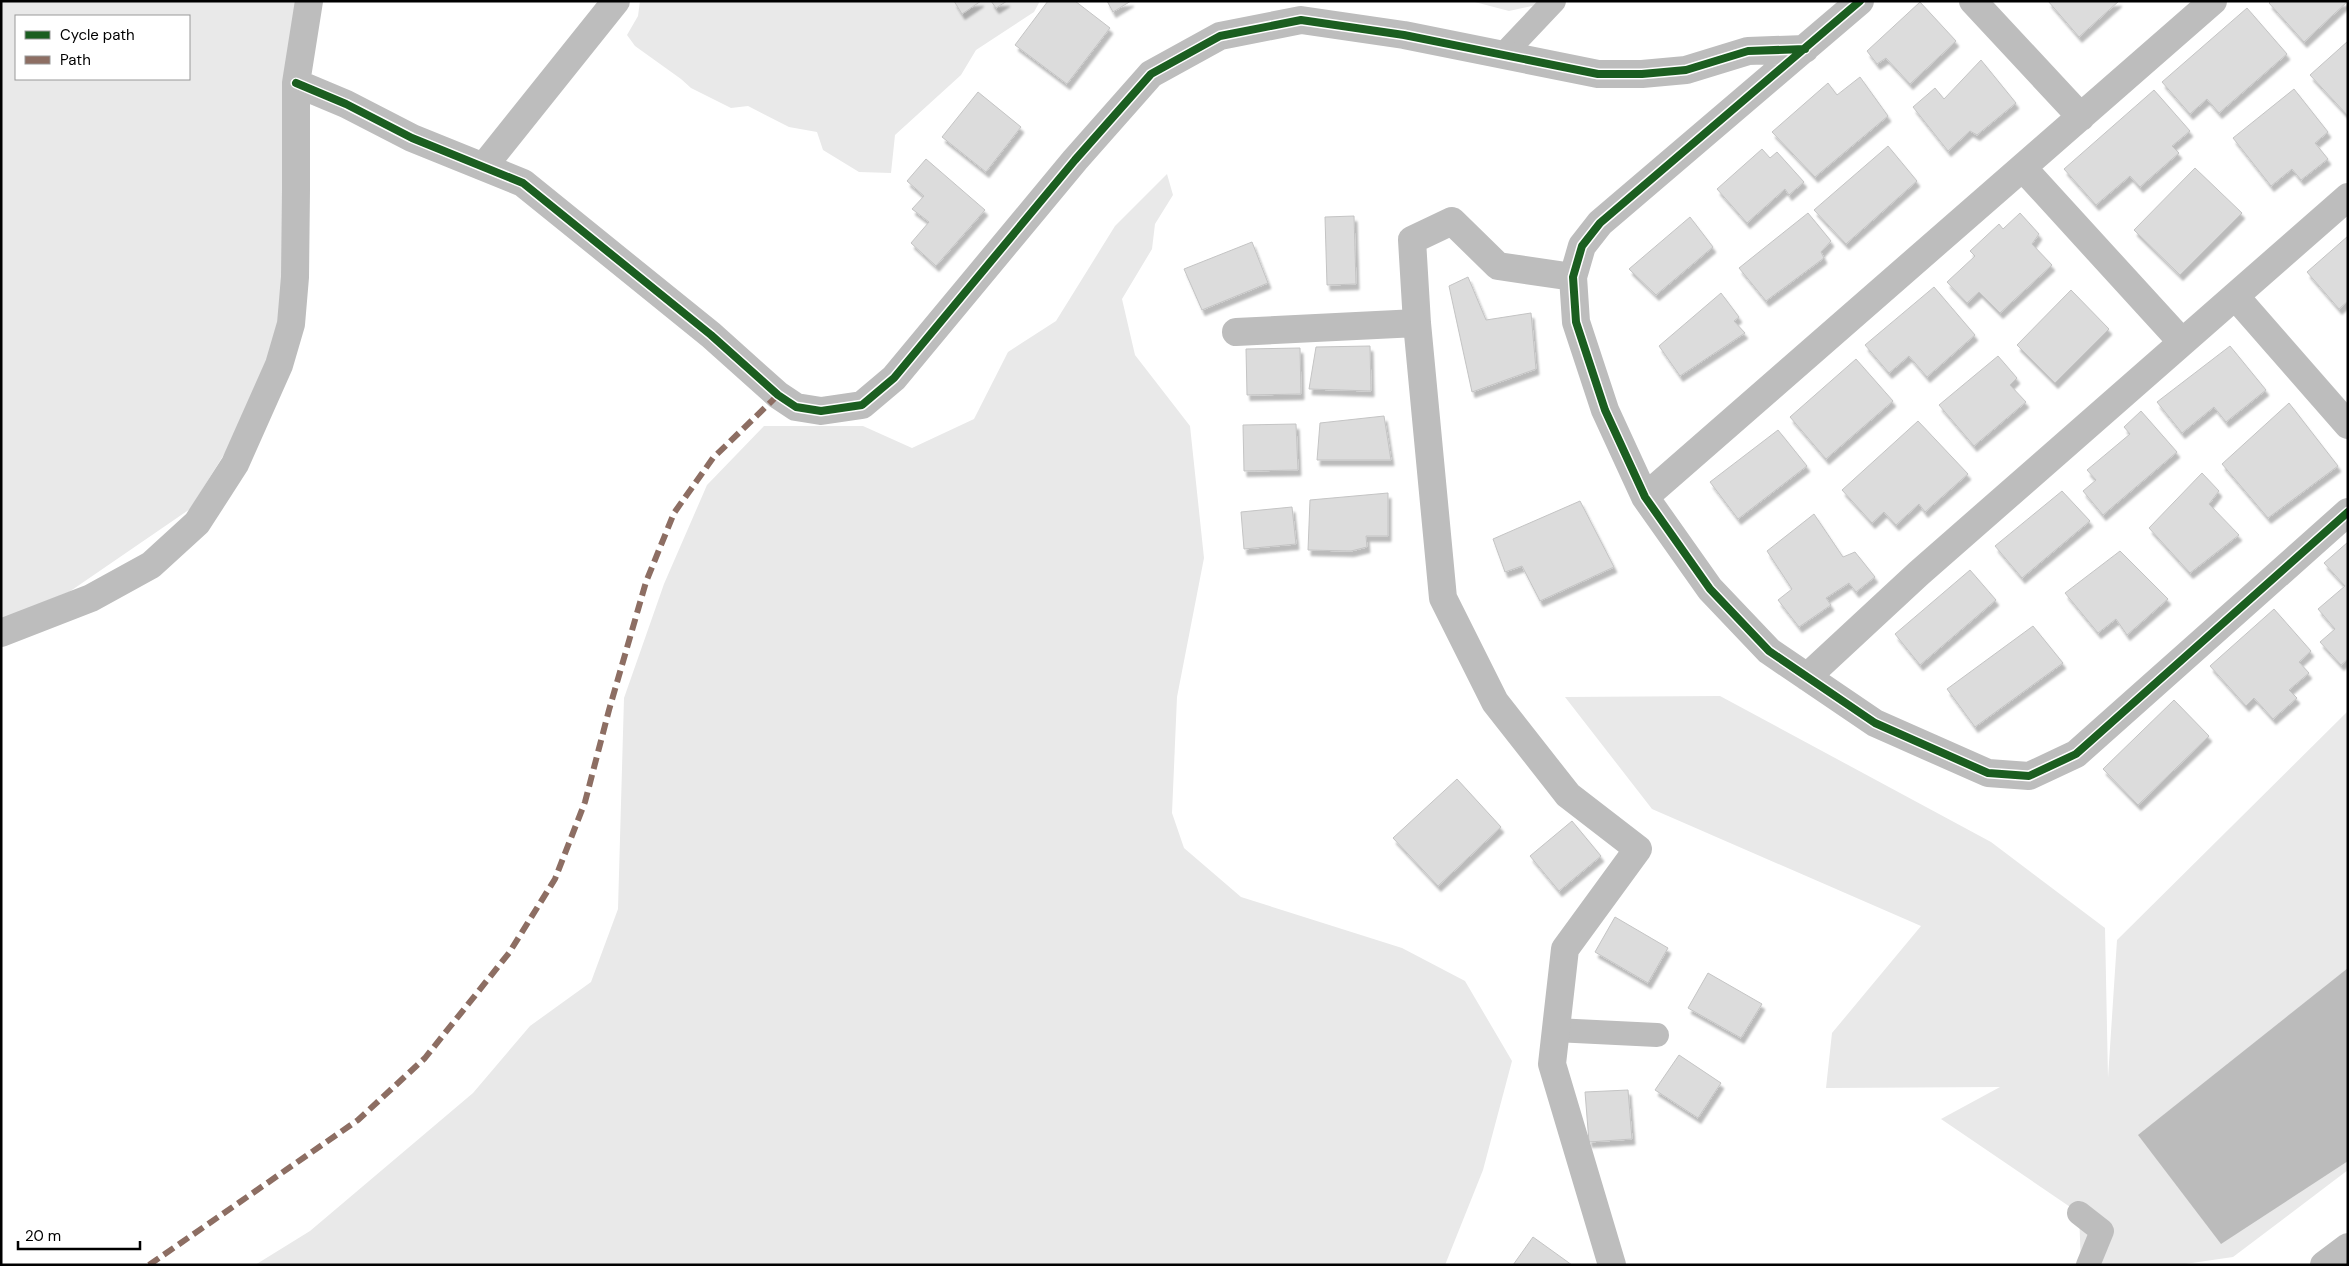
<svg xmlns="http://www.w3.org/2000/svg" width="2349" height="1266" font-family="'DM Sans',sans-serif">
<style>
.green{fill:#e9e9e9;fill-rule:evenodd}
.water{fill:#bbb}
.building{fill:#dcdcdc;stroke:#c4c4c4;filter:url(#shadow)}
.lines{fill:none;stroke-linecap:round;stroke-linejoin:round}
.service{stroke:#bdbdbd;stroke-width:24}
.minor{stroke:#bdbdbd;stroke-width:28}
.quiet{stroke:#8d6e63;stroke-width:6;stroke-dasharray:12 6;stroke-linecap:butt}
.cycleway-casing{stroke:#fff;stroke-width:11}
.cycleway{stroke:#1b5e20;stroke-width:8}
</style>
<defs>
<filter id="shadow"><feDropShadow dx="3" dy="5.5" stdDeviation="1" flood-color="#0004"/></filter>
</defs>
<rect width="100%" height="100%" fill="#fff"/>
<path class="green" d="M 1,1 L 304,1 L 291,324 L 246,419 L 190,509 L 69,592 L 1,619 ZM 16,16 L 189,16 L 189,79 L 16,79 Z
M 640,1 L 1040,1 L 1034,12 L 976,50 L 961,75 L 895,135 L 891,173 L 859,172 L 823,150 L 817,132 L 789,127 L 748,106 L 731,108 L 691,88 L 681,79 L 635,46 L 627,35 L 638,16 Z
M 1471,1 L 1543,1 L 1541,4 L 1509,11 Z
M 1167,174 L 1173,195 L 1155,224 L 1152,249 L 1122,299 L 1135,355 L 1190,426 L 1204,558 L 1177,697 L 1172,813 L 1184,848 L 1241,897 L 1402,948 L 1465,981 L 1512,1061 L 1483,1170 L 1445,1265 L 255,1265 L 310,1231 L 473,1093 L 530,1026 L 591,982 L 618,909 L 624,698 L 664,584 L 707,485 L 764,426 L 863,426 L 912,448 L 974,419 L 1008,352 L 1056,321 L 1115,226 Z
M 1720,696 L 1991,842 L 2105,928 L 2108,1078 L 2117,940 L 2348,711 L 2348,1170 L 2233,1257 L 2178,1265 L 2081,1265 L 2079,1213 L 1941,1119 L 2000,1087 L 1826,1088 L 1832,1033 L 1921,926 L 1652,809 L 1565,697 Z"/>
<path class="water" d="M 2348,968 L 2348,1161 L 2221,1244 L 2138,1135 Z"/>
<path class="building" d="M 954,1 L 981,1 L 962,14 Z
M 991,1 L 1007,1 L 996,8 Z
M 1048,1 L 1075,1 L 1110,28 L 1067,84 L 1015,45 Z
M 1107,1 L 1131,1 L 1113,12 Z
M 2048,1 L 2119,1 L 2079,37 Z
M 2271,1 L 2348,1 L 2304,42 L 2269,3 Z
M 1920,2 L 1956,41 L 1910,84 L 1886,58 L 1877,64 L 1867,51 Z
M 2247,8 L 2287,54 L 2219,113 L 2207,99 L 2190,114 L 2162,82 Z
M 2348,41 L 2348,116 L 2310,75 Z
M 1981,60 L 2016,103 L 1977,135 L 1970,131 L 1948,151 L 1913,107 L 1935,88 L 1944,99 Z
M 1860,77 L 1888,116 L 1815,177 L 1772,132 L 1828,83 L 1837,95 Z
M 2294,89 L 2328,132 L 2315,143 L 2328,159 L 2301,180 L 2292,169 L 2271,186 L 2233,138 Z
M 2154,90 L 2190,131 L 2172,146 L 2179,153 L 2140,187 L 2130,176 L 2096,205 L 2064,169 Z
M 978,92 L 1021,127 L 986,172 L 942,137 Z
M 1888,146 L 1917,181 L 1846,244 L 1814,210 Z
M 1762,149 L 1770,158 L 1777,152 L 1804,182 L 1789,195 L 1785,189 L 1747,223 L 1717,189 Z
M 926,159 L 985,210 L 936,266 L 911,243 L 929,222 L 912,209 L 924,196 L 907,181 Z
M 2195,168 L 2242,213 L 2180,275 L 2134,230 Z
M 1808,213 L 1831,241 L 1821,252 L 1824,258 L 1766,301 L 1739,268 Z
M 2020,213 L 2039,234 L 2032,244 L 2052,265 L 2000,313 L 1979,292 L 1967,303 L 1947,282 L 1975,256 L 1970,251 L 1999,224 L 2003,229 Z
M 1354,216 L 1356,284 L 1327,285 L 1325,217 Z
M 1690,217 L 1713,247 L 1656,295 L 1629,269 Z
M 2348,236 L 2348,301 L 2339,309 L 2307,272 Z
M 1252,242 L 1268,283 L 1202,310 L 1184,269 Z
M 1468,277 L 1486,320 L 1531,313 L 1536,369 L 1472,392 L 1449,286 Z
M 1934,287 L 1975,335 L 1927,377 L 1909,356 L 1889,373 L 1865,345 Z
M 2071,290 L 2109,329 L 2055,383 L 2017,345 Z
M 1721,293 L 1739,317 L 1734,321 L 1745,333 L 1680,376 L 1659,346 Z
M 1370,346 L 1371,391 L 1309,389 L 1316,347 Z
M 2230,346 L 2266,390 L 2226,422 L 2214,407 L 2182,433 L 2157,402 Z
M 1300,348 L 1301,394 L 1247,395 L 1246,349 Z
M 1998,356 L 2017,378 L 2010,385 L 2026,402 L 1974,446 L 1939,405 Z
M 1856,359 L 1893,401 L 1826,459 L 1790,417 Z
M 2289,403 L 2338,466 L 2268,518 L 2222,464 Z
M 2141,411 L 2177,452 L 2103,515 L 2083,491 L 2096,480 L 2087,470 L 2130,434 L 2124,427 Z
M 1384,416 L 1391,460 L 1317,460 L 1320,423 Z
M 1918,421 L 1968,474 L 1925,512 L 1919,504 L 1896,525 L 1884,512 L 1872,523 L 1842,490 Z
M 1296,424 L 1298,470 L 1244,471 L 1243,425 Z
M 1778,430 L 1807,466 L 1738,519 L 1710,482 Z
M 2202,473 L 2219,491 L 2209,504 L 2239,535 L 2190,573 L 2149,528 Z
M 2062,491 L 2090,521 L 2022,578 L 1995,546 Z
M 1388,493 L 1388,536 L 1366,536 L 1367,547 L 1351,551 L 1308,550 L 1310,500 Z
M 1580,501 L 1614,567 L 1540,601 L 1522,566 L 1505,572 L 1493,539 Z
M 1292,507 L 1296,544 L 1244,549 L 1241,512 Z
M 1814,514 L 1843,557 L 1855,552 L 1875,577 L 1856,592 L 1849,583 L 1826,598 L 1831,605 L 1799,627 L 1778,600 L 1792,589 L 1767,551 Z
M 2348,542 L 2348,659 L 2341,665 L 2320,642 L 2335,629 L 2318,609 L 2345,586 L 2324,563 Z
M 2120,551 L 2168,599 L 2127,635 L 2116,619 L 2098,633 L 2065,593 Z
M 1970,570 L 1996,600 L 1920,665 L 1895,634 Z
M 2274,609 L 2311,651 L 2299,662 L 2309,673 L 2289,690 L 2297,698 L 2273,719 L 2254,698 L 2246,706 L 2210,666 Z
M 2033,626 L 2063,663 L 1975,727 L 1947,689 Z
M 2174,700 L 2209,736 L 2138,805 L 2103,769 Z
M 1457,779 L 1501,827 L 1438,886 L 1393,838 Z
M 1572,821 L 1601,856 L 1559,891 L 1530,856 Z
M 1615,917 L 1668,948 L 1648,983 L 1595,952 Z
M 1708,973 L 1762,1004 L 1741,1038 L 1688,1008 Z
M 1679,1055 L 1721,1083 L 1698,1118 L 1655,1090 Z
M 1628,1090 L 1632,1139 L 1589,1142 L 1585,1092 Z
M 1533,1237 L 1572,1265 L 1513,1265 Z"/>
<g class="lines">
<path class="service" d="M 1502,56 L 1554,1
M 1555,1030 L 1657,1035
M 2079,1213 L 2102,1231 L 2088,1265"/>
<path class="minor" d="M 1860,1 L 1600,223 L 1582,246 L 1573,277 L 1576,322 L 1605,410 L 1645,497 L 1710,589 L 1769,651 L 1875,723 L 1988,773 L 2029,776 L 2076,754 L 2348,512
M 1973,1 L 2081,117
M 296,83 L 346,104 L 412,138 L 523,183 L 711,335 L 778,395 L 796,407 L 821,411 L 862,405 L 894,378 L 1075,160 L 1151,74 L 1220,36 L 1301,20 L 1404,35 L 1598,74 L 1642,74 L 1686,70 L 1748,51 L 1805,49
M 484,166 L 616,1
M 2023,168 L 2182,342
M 1573,277 L 1498,266 L 1452,221 L 1412,240 L 1417,323 L 1443,598 L 1495,702 L 1568,795 L 1638,849 L 1565,949 L 1552,1064 L 1612,1265
M 2235,296 L 2348,425
M 1236,332 L 1417,323
M 1645,497 L 2213,1
M 1,633 L 91,598 L 151,565 L 197,523 L 235,464 L 279,365 L 291,324 L 295,277 L 296,190 L 296,83 L 309,1
M 1807,677 L 1918,574 L 2348,197
M 2324,1265 L 2348,1247"/>
<path class="quiet" d="M 149,1265 L 358,1120 L 425,1058 L 509,953 L 555,879 L 585,802 L 609,710 L 646,582 L 674,513 L 713,458 L 778,395"/>
<g class="cycleway-casing">
<path id="cycleway" d="M 1860,1 L 1600,223 L 1582,246 L 1573,277 L 1576,322 L 1605,410 L 1645,497 L 1710,589 L 1769,651 L 1875,723 L 1988,773 L 2029,776 L 2076,754 L 2348,512
M 296,83 L 346,104 L 412,138 L 523,183 L 711,335 L 778,395 L 796,407 L 821,411 L 862,405 L 894,378 L 1075,160 L 1151,74 L 1220,36 L 1301,20 L 1404,35 L 1598,74 L 1642,74 L 1686,70 L 1748,51 L 1805,49"/>
</g>
<use href="#cycleway" class="cycleway"/>
</g>
<rect width="2349" height="1266" fill="none" stroke="#000000" stroke-width="5"/>
<rect x="15" y="15" width="175" height="65" fill="#ffffff" stroke="#999999"/>
<rect x="25" y="31" width="25" height="8" fill="#1b5e20" stroke="#999999"/>
<text x="60" y="40" font-size="15" fill="#000000">Cycle path</text>
<rect x="25" y="56" width="25" height="8" fill="#8d6e63" stroke="#999999"/>
<text x="60" y="65" font-size="15" fill="#000000">Path</text>
<path d="M18 1241v8h122v-8" fill="none" stroke="#000000" stroke-width="2.5"/>
<text x="25" y="1241" font-size="15" fill="#000000" stroke="#ffffff" stroke-width="4" paint-order="stroke">20 m</text>
</svg>
